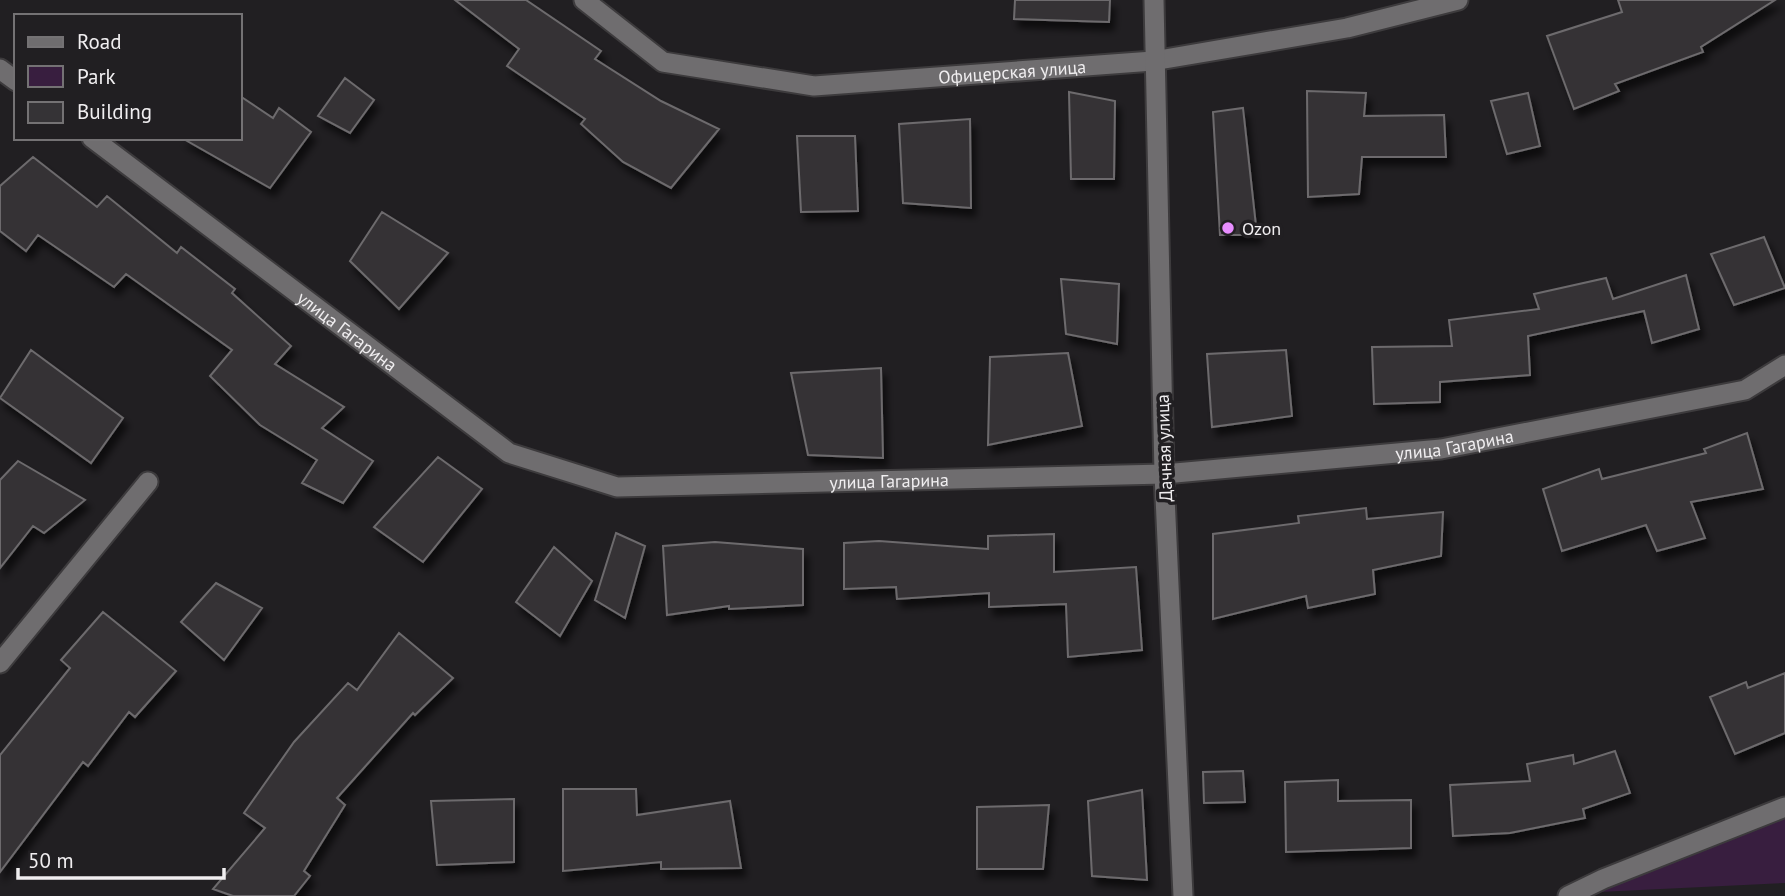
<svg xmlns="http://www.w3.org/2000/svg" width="1785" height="896" font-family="'PT Sans',sans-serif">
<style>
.green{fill:#381e3f}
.building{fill:#353336;stroke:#6d6b6d;stroke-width:2;filter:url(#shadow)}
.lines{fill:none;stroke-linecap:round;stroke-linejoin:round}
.minor-casing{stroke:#3d3b3d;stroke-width:23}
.tertiary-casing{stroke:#3d3b3d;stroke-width:23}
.secondary-casing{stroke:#3d3b3d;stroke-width:23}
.minor{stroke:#6f6d6f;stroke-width:19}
.tertiary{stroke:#6f6d6f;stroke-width:19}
.secondary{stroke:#6f6d6f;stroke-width:19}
.poi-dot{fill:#e88eff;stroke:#211f22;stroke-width:2.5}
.labels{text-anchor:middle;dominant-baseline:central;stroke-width:7;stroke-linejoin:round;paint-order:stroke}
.street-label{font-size:18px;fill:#f0eef0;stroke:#211f22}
.poi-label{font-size:18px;fill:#f0eef0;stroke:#211f22;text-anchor:start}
</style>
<defs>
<filter id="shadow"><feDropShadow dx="4.5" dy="8" stdDeviation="3.5" flood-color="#0009"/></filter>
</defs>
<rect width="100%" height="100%" fill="#211f22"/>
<path class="green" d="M 1785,813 L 1785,883 L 1599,892 L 1601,889 Z"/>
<path class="building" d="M 455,0 L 526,0 L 601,51 L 595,59 L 661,101 L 719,129 L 671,188 L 623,162 L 581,124 L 585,119 L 507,66 L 519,49 Z
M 1015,0 L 1110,0 L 1109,22 L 1014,19 Z
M 1618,0 L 1775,0 L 1701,47 L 1703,52 L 1615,84 L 1619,91 L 1574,109 L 1547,36 L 1622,12 Z
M 345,78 L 374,100 L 350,133 L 318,116 Z
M 1307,91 L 1366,93 L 1364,116 L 1444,115 L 1446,157 L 1362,157 L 1359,194 L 1308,197 Z
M 1069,92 L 1115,101 L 1114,179 L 1071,179 Z
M 1528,93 L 1540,146 L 1507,154 L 1491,101 Z
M 240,96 L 273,118 L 279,108 L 311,132 L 270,188 L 182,138 L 240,138 Z
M 1243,108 L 1257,235 L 1220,235 L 1213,112 Z
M 970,119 L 971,208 L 903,203 L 899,124 Z
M 797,136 L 855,136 L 858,211 L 801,212 Z
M 33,157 L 97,207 L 107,196 L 177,253 L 181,247 L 235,289 L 232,293 L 291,346 L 275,364 L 344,407 L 322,428 L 373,461 L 343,503 L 302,483 L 317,460 L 260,425 L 210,376 L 232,350 L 126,274 L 114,287 L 38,235 L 26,251 L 0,231 L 0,186 Z
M 382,212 L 448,253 L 399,309 L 350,261 Z
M 1764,237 L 1785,288 L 1734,305 L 1711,254 Z
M 1686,275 L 1699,329 L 1652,343 L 1644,311 L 1528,336 L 1530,375 L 1440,382 L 1440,402 L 1374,404 L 1372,347 L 1452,346 L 1449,320 L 1539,309 L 1534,294 L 1606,278 L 1613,299 Z
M 1061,279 L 1119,284 L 1117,344 L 1066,334 Z
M 31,350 L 123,418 L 91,463 L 0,398 Z
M 1286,350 L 1292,416 L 1212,427 L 1207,354 Z
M 1068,353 L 1082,426 L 988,445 L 990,357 Z
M 881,368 L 883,458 L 808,455 L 791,373 Z
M 1747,433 L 1763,489 L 1691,502 L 1705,538 L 1657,551 L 1646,525 L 1562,551 L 1543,489 L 1599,469 L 1602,479 L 1706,453 L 1704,449 Z
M 438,457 L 482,489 L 423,562 L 374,527 Z
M 18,461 L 85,500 L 44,533 L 33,526 L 0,568 L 0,480 Z
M 1366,508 L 1367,519 L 1443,512 L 1441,556 L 1373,570 L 1375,594 L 1308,608 L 1306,596 L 1213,619 L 1213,534 L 1299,523 L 1298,516 Z
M 616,533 L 645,546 L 625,618 L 595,600 Z
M 1054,534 L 1054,572 L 1136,567 L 1142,650 L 1068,657 L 1066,604 L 989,607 L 989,593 L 897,599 L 896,587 L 844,589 L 844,543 L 879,541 L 988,549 L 988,536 Z
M 715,542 L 803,549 L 803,605 L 729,609 L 729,606 L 667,615 L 663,546 Z
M 554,547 L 592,581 L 560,636 L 516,602 Z
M 216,583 L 262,608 L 224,660 L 181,622 Z
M 103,612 L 176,671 L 135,717 L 129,712 L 88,766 L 83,762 L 0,872 L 0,755 L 70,668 L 61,660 Z
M 399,633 L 453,678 L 415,715 L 413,713 L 337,798 L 345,805 L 304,871 L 310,876 L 294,896 L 233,896 L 213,889 L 265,828 L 244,813 L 294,742 L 348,683 L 357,690 Z
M 1785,673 L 1785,733 L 1735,754 L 1710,697 L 1746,682 L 1748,688 Z
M 1615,751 L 1630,793 L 1583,809 L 1585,818 L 1510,833 L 1453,836 L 1450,785 L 1530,781 L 1527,764 L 1573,755 L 1574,764 Z
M 1243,771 L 1245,802 L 1204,803 L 1203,772 Z
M 1338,780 L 1338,801 L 1411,800 L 1411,848 L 1286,852 L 1285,782 Z
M 563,789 L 636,789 L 637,815 L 730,801 L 741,868 L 661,869 L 661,862 L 563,871 Z
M 1142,790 L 1147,880 L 1092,876 L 1088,801 Z
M 514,799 L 514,862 L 437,865 L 431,801 Z
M 1049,805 L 1043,869 L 977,869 L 977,807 Z"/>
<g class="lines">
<g class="minor-casing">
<g id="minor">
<path id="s1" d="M 584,0 L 663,62 L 814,86 L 1153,61 L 1347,28 L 1458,0"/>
<path d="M 0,663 L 148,482"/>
<path d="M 1568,896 L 1603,879 L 1785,807"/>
</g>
</g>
<g class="tertiary-casing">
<path id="tertiary" d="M 1164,474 L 1183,896"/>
</g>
<g class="secondary-casing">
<g id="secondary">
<path d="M 1154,0 L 1164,474"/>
<path d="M 0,69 L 16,81"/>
<path id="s2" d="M 92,138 L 509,453 L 617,487 L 1164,474 L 1441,449 L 1745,390 L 1785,365"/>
</g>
</g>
<use href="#minor" class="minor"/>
<use href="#tertiary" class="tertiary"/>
<use href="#secondary" class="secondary"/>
</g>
<circle class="poi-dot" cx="1228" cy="228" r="7"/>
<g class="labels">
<g class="street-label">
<text stroke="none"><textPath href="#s1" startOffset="452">Офицерская улица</textPath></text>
<text stroke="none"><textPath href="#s2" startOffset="320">улица Гагарина</textPath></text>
<text stroke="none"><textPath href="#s2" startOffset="1475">улица Гагарина</textPath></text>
<text transform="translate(1164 448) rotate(-92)">Дачная улица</text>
<text stroke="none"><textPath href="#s2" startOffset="908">улица Гагарина</textPath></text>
</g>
<g class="poi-label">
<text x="1242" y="228">Ozon</text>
</g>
</g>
<rect x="14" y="14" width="228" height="126" fill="#211f22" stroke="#747274" stroke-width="2"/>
<rect x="28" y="37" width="35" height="10" fill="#6f6d6f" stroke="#747274" stroke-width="2"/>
<text x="77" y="49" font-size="21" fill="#f0eef0">Road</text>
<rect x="28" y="66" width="35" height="21" fill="#381e3f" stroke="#747274" stroke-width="2"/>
<text x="77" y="84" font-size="21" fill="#f0eef0">Park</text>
<rect x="28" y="102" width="35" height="21" fill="#353336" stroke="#747274" stroke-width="2"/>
<text x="77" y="119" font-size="21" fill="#f0eef0">Building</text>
<path d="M18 868v10h206v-10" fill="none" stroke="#f0eef0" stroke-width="3.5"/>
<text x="28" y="868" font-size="21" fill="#f0eef0" stroke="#211f22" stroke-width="5" paint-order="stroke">50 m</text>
</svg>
